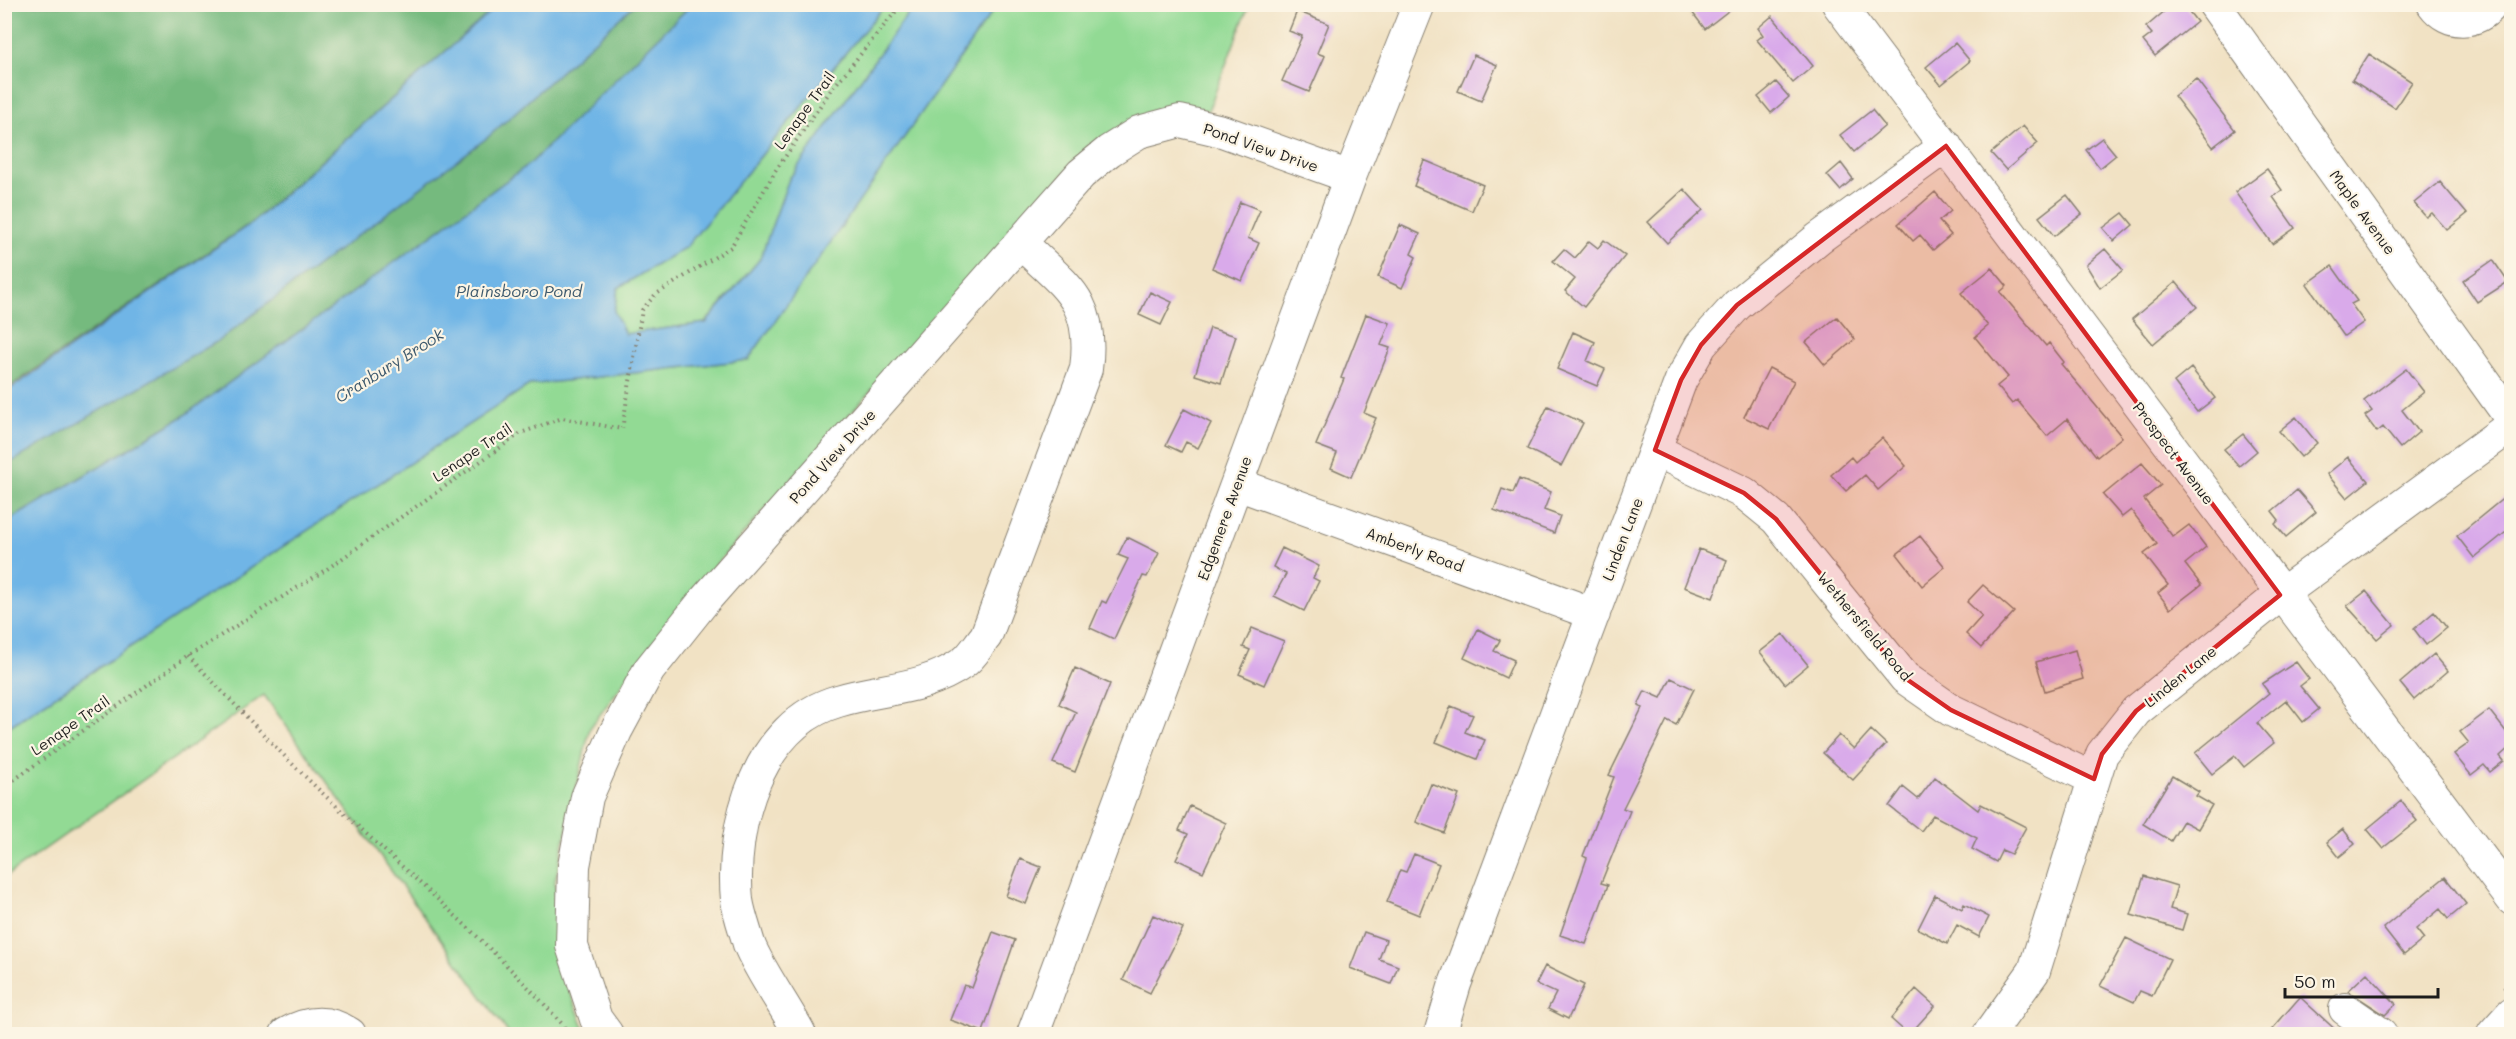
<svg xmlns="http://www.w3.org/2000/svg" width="2516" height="1039" font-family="Mali,sans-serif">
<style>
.green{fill:#92da94;stroke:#577b58;stroke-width:1.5}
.forest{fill:#75ba7e;stroke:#486b4d;stroke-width:1.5}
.water{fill:#6fb5e6;stroke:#466881;stroke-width:1.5}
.building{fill:#d9aaea}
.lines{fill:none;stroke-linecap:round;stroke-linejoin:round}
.minor-casing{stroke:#867f70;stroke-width:34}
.path{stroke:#867f70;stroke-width:4;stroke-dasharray:1.5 4.5;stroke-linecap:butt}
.minor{stroke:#fff;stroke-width:32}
.marked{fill:#d62828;fill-opacity:0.2;stroke:#d62828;stroke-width:4.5;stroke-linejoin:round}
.labels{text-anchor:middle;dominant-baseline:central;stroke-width:4.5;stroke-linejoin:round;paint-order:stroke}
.street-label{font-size:15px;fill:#1c1c1c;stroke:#fcf5e5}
.water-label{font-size:16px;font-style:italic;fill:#3d596d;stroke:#fcf5e5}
</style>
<rect width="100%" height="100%" fill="#fcf5e5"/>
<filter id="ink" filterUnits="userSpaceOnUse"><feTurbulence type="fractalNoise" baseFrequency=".0167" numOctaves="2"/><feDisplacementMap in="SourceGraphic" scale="12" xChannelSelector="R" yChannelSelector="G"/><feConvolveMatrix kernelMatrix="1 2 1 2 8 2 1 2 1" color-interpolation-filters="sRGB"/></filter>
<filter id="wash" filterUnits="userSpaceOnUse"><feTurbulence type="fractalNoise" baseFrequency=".008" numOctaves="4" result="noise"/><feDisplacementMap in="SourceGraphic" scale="24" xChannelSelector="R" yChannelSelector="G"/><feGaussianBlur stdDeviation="1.35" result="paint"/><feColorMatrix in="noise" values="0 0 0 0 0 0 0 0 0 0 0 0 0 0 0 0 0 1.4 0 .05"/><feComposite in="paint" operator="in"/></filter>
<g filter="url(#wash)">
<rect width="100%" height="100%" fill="#f1e2c4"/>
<path class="green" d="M 885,5 L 914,5 L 789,179 L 760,259 L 705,323 L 625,334 L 614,311 L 618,288 L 686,247 Z
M 997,5 L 1249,5 L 1208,111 L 1176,108 L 1141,118 L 1090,145 L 687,597 L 590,728 L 555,881 L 559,965 L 587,1034 L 509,1034 L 264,695 L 5,877 L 5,729 L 529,385 L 748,360 Z"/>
<path class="forest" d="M 5,5 L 498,5 L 252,222 L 5,390 Z
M 634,5 L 691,5 L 532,162 L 182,417 L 5,523 L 4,466 L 218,341 L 488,137 Z"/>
<path class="water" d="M 498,5 L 634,5 L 488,137 L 218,341 L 5,466 L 5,390 L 10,389 L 253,222 Z
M 691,5 L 885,5 L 686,247 L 618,288 L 614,311 L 625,334 L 706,323 L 760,259 L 789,179 L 914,5 L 997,5 L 748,360 L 529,385 L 5,729 L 5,523 L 182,417 L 532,162 Z"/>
<g id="blocks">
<path class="building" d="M 1701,4 L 1737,4 L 1705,29 L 1692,12 Z
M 2173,4 L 2183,4 L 2197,22 L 2155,56 L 2143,41 L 2152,34 L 2146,27 Z
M 1297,11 L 1329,24 L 1317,53 L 1325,56 L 1309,92 L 1282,81 L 1302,36 L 1289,31 Z
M 1772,16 L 1813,66 L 1793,83 L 1757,40 L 1763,35 L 1758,28 Z
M 1955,43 L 1970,61 L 1941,85 L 1926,67 Z
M 2369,54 L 2412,82 L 2395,108 L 2352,80 Z
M 1474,55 L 1497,65 L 1481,101 L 1458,91 Z
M 2196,79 L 2235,130 L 2213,147 L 2174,96 Z
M 1776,82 L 1789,97 L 1771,113 L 1758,97 Z
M 1872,110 L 1885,126 L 1854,152 L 1840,135 Z
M 2023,126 L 2038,143 L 2006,170 L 1991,153 Z
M 2102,138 L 2116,155 L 2100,168 L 2086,150 Z
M 1424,160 L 1483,185 L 1472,211 L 1414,186 Z
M 1841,163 L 1853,179 L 1840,190 L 1827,175 Z
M 2267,169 L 2282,190 L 2273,197 L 2295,228 L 2272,244 L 2235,192 Z
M 2440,182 L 2467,214 L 2447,230 L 2432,213 L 2426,217 L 2414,203 Z
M 1684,189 L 1703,210 L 1667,243 L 1648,222 Z
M 1935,192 L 1951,211 L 1939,221 L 1951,235 L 1933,250 L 1920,235 L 1913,241 L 1898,224 Z
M 2067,195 L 2082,214 L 2054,236 L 2039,217 Z
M 1240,202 L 1260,210 L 1248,238 L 1259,243 L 1242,281 L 1212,268 Z
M 2123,213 L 2133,225 L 2114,241 L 2103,228 Z
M 1400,225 L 1420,234 L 1411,254 L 1416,257 L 1402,288 L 1378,277 Z
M 1604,240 L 1625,256 L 1584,307 L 1565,291 L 1575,279 L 1553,261 L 1564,249 L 1575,258 L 1589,241 L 1598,248 Z
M 2105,249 L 2123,270 L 2100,288 L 2086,265 Z
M 2493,260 L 2508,282 L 2477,302 L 2463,281 Z
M 2332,266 L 2357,301 L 2351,304 L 2364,322 L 2344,336 L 2307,284 Z
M 1992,268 L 2007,286 L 2000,292 L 2046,346 L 2049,343 L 2064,362 L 2061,364 L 2122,437 L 2097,457 L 2067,419 L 2047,436 L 2017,400 L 2012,404 L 1997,386 L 2008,377 L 1975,337 L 1988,326 L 1961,293 Z
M 2176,282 L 2197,307 L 2153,344 L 2132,319 Z
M 1150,292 L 1172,302 L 1161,325 L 1139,315 Z
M 1366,314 L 1390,323 L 1381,345 L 1390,348 L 1364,413 L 1376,418 L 1351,477 L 1331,468 L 1337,453 L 1316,445 L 1344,379 L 1341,378 Z
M 1837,317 L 1855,339 L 1825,365 L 1806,342 Z
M 1210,328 L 1236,336 L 1221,383 L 1195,375 Z
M 1573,332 L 1595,342 L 1587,361 L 1605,369 L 1597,386 L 1557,369 Z
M 1769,368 L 1794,381 L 1769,429 L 1744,417 Z
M 2191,368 L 2215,398 L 2197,412 L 2174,382 Z
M 2406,369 L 2424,392 L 2402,410 L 2419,432 L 2400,448 L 2383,427 L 2377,432 L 2365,416 L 2372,411 L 2364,401 Z
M 1548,406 L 1583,423 L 1561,466 L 1527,449 Z
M 1184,409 L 1211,423 L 1198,448 L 1186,442 L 1181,452 L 1166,445 Z
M 2296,417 L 2317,443 L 2301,457 L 2279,431 Z
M 2243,434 L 2257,451 L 2239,466 L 2224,449 Z
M 1882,438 L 1906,466 L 1878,490 L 1865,475 L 1846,491 L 1831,475 L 1851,457 L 1855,462 Z
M 2348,457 L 2368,481 L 2347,498 L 2327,474 Z
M 2142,463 L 2161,485 L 2144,499 L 2173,537 L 2189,525 L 2206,547 L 2185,564 L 2201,585 L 2170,609 L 2158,593 L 2168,585 L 2144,554 L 2157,544 L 2131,510 L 2122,517 L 2103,495 Z
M 1519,479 L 1551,492 L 1544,510 L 1560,516 L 1554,533 L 1494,510 L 1502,489 L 1513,493 Z
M 2297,490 L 2316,512 L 2286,537 L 2275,524 L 2279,520 L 2272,511 Z
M 2511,492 L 2511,528 L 2474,558 L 2457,536 Z
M 1920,536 L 1945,567 L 1922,586 L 1897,554 Z
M 1127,537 L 1159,553 L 1147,577 L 1143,576 L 1114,639 L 1090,628 L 1102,601 L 1106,603 L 1128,559 L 1118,555 Z
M 1282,548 L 1319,566 L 1313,578 L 1319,581 L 1304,611 L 1274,596 L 1286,574 L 1273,567 Z
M 1699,549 L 1727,560 L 1713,598 L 1684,587 Z
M 1983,585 L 2014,612 L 1981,648 L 1966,634 L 1982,616 L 1967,602 Z
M 2366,591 L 2394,625 L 2377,639 L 2347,606 Z
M 2434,612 L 2447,628 L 2426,645 L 2414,629 Z
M 1252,628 L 1284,641 L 1264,685 L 1239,674 L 1250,650 L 1243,647 Z
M 1478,629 L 1500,640 L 1494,651 L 1514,660 L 1506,678 L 1464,658 Z
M 1783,634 L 1808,665 L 1785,684 L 1760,652 Z
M 2075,650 L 2083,679 L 2045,691 L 2036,662 Z
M 2434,654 L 2448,671 L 2414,700 L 2400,683 Z
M 2296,662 L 2309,679 L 2300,686 L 2319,709 L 2303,722 L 2286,700 L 2257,723 L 2274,743 L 2244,767 L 2235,756 L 2212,774 L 2195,753 L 2269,693 L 2262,684 Z
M 1075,668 L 1110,684 L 1075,772 L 1053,763 L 1076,712 L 1059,704 Z
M 1671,678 L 1694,689 L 1676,725 L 1667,720 L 1623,808 L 1630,811 L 1601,883 L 1608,885 L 1586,944 L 1560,935 L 1587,858 L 1583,856 L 1614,777 L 1609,775 L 1642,708 L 1638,705 L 1645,691 L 1661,698 Z
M 1451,706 L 1473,715 L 1465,732 L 1485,740 L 1477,759 L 1436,742 Z
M 2489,710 L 2511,738 L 2511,746 L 2500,756 L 2504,761 L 2490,772 L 2484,765 L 2471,775 L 2454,754 L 2469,743 L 2460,732 Z
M 1871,730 L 1886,744 L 1853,780 L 1823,753 L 1839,735 L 1854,749 Z
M 2172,776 L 2199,792 L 2196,796 L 2212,805 L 2198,829 L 2183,821 L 2171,841 L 2143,824 Z
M 1935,777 L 1978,810 L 1981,804 L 2026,827 L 2011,854 L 2002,850 L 1996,862 L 1972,849 L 1977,838 L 1933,815 L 1921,831 L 1889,806 L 1903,787 L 1918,799 Z
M 1431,784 L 1459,795 L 1444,833 L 1416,822 Z
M 2401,801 L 2417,821 L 2383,848 L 2367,829 Z
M 1190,806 L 1226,823 L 1203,872 L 1176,859 L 1188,834 L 1179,830 Z
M 2343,829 L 2355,844 L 2339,857 L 2327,842 Z
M 1414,854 L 1439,864 L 1419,915 L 1387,902 L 1400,870 L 1406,872 Z
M 1020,859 L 1041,867 L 1026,904 L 1006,896 Z
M 2144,876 L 2177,886 L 2170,909 L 2187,914 L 2182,930 L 2131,915 Z
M 2445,877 L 2466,904 L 2448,919 L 2440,909 L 2416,929 L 2424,939 L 2404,955 L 2383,928 Z
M 1935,895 L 1962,909 L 1964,904 L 1989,917 L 1979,937 L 1957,925 L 1947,944 L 1918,929 Z
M 1153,915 L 1183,928 L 1150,993 L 1123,980 Z
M 993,932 L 1015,940 L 983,1032 L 950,1020 L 964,985 L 972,988 Z
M 1364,932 L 1386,940 L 1379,959 L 1398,966 L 1391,984 L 1350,968 Z
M 2126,938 L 2170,959 L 2152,996 L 2140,991 L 2134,1002 L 2100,986 Z
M 1545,966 L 1584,985 L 1568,1019 L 1548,1009 L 1556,993 L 1536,984 Z
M 2367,973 L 2396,1004 L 2385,1015 L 2348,991 Z
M 1916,989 L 1935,1006 L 1909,1035 L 1891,1019 Z
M 2300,997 L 2341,1035 L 2267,1035 Z"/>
</g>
</g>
<g filter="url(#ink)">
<use href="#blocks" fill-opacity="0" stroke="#867f70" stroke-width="1.5"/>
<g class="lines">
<g class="minor-casing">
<path id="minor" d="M 1838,4 C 2065,301 2285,602 2512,899
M 2214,4 L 2512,420
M 2433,4 C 2449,26 2476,24 2493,4
M 1655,450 L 1744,493 L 1776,519 L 1905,678 L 1951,710 L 2094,779
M 1237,484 L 1594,614
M 2345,1009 L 2381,1034
M 286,1034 C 308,1021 329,1020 350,1034
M 607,1034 L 596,1019 L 572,946 L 574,866 L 587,797 L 616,731 L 649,670 L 704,601 L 1081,174 L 1109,151 L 1139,132 L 1180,121 L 1222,131 L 1350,177
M 800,1034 C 786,1007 759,970 749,944 C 745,930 739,914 737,900 C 730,826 758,724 838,701 C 881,688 925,690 963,663 C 972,657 979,644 986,636 L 1086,369 C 1095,300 1066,287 1021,243
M 1033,1034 L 1350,177 L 1419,4
M 1440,1034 L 1455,984 L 1681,380 L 1701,345 L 1737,305 L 1819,238 L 1946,146
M 1989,1034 L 2034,971 L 2102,754 L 2136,711 L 2280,595 L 2512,425
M 2493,1034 L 2512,1013"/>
</g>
<path class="path" d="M 188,656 C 236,705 282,756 332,802 C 413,878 498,950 571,1034
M 4,787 L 188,656 L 327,569 L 521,433 L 562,418 L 622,429 L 642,310 L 655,295 L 731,247 L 776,170 L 831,90 L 902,4
M 2504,989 L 2512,980"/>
<use href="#minor" class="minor"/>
</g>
</g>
<path class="marked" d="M 1946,146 L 2280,595 L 2136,711 L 2102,754 L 2094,779 L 1951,710 L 1905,678 L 1776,519 L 1744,493 L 1655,450 L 1681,380 L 1701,345 L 1737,305 Z"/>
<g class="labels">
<g class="street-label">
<text transform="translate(804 110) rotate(-54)">Lenape Trail</text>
<text transform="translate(1261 147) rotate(19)">Pond View Drive</text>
<text transform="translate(2363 212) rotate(54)">Maple Avenue</text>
<text transform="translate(472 452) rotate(-34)">Lenape Trail</text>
<text transform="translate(2174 453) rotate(53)">Prospect Avenue</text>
<text transform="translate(832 456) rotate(-48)">Pond View Drive</text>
<text transform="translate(1224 518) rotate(-70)">Edgemere Avenue</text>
<text transform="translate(1622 539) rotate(-69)">Linden Lane</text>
<text transform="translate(1415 549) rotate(20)">Amberly Road</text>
<text transform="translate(1865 626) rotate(50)">Wethersfield Road</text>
<text transform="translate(2180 676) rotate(-39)">Linden Lane</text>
<text transform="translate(70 725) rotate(-35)">Lenape Trail</text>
</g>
<g class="water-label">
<text x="519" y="290">Plainsboro Pond</text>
<text transform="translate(389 365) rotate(-32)">Cranbury Brook</text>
</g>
</g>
<rect width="2516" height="1039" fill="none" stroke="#fcf5e5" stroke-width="24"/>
<path d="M2285 988v9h153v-9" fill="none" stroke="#1c1c1c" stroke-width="3"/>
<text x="2294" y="988" font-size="18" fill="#1c1c1c" stroke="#fcf5e5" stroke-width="4.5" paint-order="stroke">50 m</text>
</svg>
